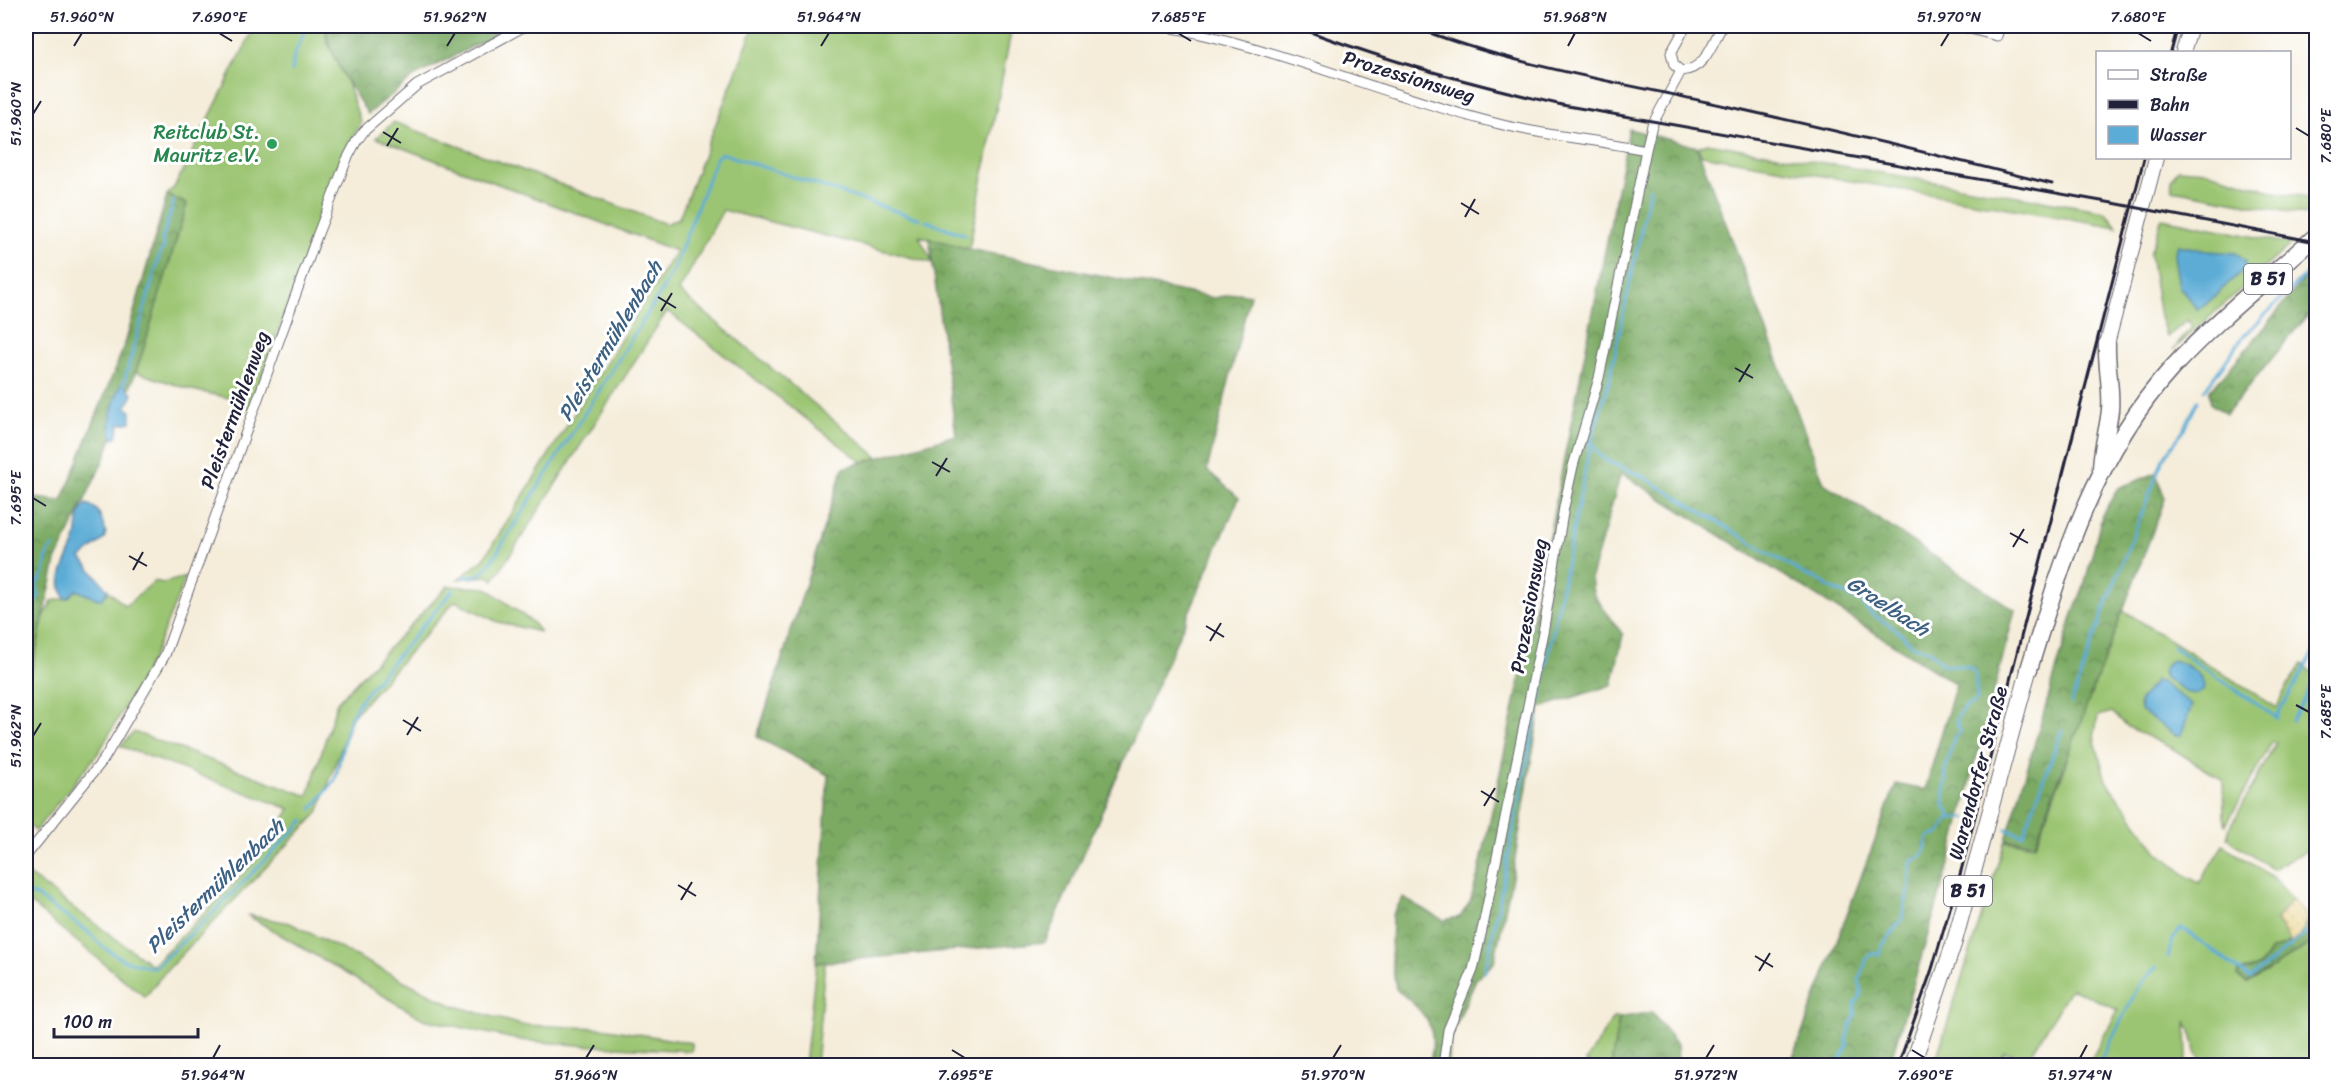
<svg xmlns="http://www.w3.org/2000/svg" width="2342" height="1091" font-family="Sriracha,sans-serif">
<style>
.grass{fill:#9bc572;stroke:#5e7456;stroke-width:1.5}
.forest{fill:url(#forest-crowns);stroke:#4f6650;stroke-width:1.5}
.sand{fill:url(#sand-dots);stroke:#887e6c;stroke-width:1.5}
.water{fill:#5bacd6;stroke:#3e6788;stroke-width:1.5}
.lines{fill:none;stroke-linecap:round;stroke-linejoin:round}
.stream{stroke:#5bacd6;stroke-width:3}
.street-casing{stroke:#6c6973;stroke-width:11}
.secondary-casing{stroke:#6c6973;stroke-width:16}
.primary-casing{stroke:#6c6973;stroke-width:17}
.highway-casing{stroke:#6c6973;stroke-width:19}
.street{stroke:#fff;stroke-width:9}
.secondary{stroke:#fff;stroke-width:14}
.primary{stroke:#fff;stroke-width:15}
.highway{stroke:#fff;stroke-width:16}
.rail{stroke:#22223b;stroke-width:3}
.ticks{fill:none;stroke:#22223b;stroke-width:2}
.leisure-dot{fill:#2e9e5b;stroke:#fff;stroke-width:2}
.labels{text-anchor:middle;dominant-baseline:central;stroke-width:6;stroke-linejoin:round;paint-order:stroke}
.shield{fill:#fff;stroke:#646476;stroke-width:1.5}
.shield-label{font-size:18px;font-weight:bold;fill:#22223b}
.street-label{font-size:20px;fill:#22223b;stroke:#fff}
.leisure-label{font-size:20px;fill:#27864d;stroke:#fff;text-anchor:end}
.water-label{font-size:21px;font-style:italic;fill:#3c6081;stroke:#fff}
.neatline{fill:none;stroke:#22223b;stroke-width:2}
.ticks-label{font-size:15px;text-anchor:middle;fill:#22223b}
</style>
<defs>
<pattern id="forest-crowns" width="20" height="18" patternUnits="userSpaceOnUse" patternTransform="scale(1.5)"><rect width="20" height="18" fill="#7caa64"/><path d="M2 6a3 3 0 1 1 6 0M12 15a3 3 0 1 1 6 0" fill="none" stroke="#658a54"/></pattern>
<pattern id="sand-dots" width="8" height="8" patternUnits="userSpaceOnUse" patternTransform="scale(1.5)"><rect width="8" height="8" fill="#eeda9e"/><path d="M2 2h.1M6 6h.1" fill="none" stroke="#ccbb89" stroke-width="1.8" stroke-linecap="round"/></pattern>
</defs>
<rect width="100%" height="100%" fill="#fff"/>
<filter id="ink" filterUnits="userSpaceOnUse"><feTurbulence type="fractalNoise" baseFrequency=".0167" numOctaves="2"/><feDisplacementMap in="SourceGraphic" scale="12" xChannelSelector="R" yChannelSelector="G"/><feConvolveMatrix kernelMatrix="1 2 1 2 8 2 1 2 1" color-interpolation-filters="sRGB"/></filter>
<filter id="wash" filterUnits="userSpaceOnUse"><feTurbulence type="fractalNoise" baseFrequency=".008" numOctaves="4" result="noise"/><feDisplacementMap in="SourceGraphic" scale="24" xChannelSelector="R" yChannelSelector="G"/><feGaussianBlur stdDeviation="1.35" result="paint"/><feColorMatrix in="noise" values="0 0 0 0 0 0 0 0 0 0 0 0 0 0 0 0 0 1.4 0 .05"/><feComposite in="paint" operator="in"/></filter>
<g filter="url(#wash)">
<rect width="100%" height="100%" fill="#f5edda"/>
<path class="grass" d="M 255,26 L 325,26 L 327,42 L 347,83 L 361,123 L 338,165 L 251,407 L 246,409 L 230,398 L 192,390 L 136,372 L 186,204 L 167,195 L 175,186 Z
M 754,26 L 1015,26 L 1011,32 L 969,249 L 919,236 L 933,263 L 723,210 L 679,291 L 879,458 L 862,462 L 667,311 L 494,580 L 488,576 L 458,579 L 483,560 L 676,251 L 376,138 L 394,122 L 666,224 L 679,218 Z
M 1707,143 L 2105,211 L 2117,227 L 1702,155 L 1697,147 Z
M 2178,169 L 2206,171 L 2275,192 L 2316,198 L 2316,217 L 2173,190 L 2171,180 Z
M 2162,218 L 2291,244 L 2173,350 L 2192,327 L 2188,320 L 2167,337 L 2160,317 L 2150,254 Z
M 186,577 L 153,657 L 99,752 L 35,831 L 26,822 L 26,681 L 31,673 L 43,619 L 52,601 L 68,598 L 76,590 L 87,595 L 107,595 L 108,590 L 125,606 L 155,581 L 163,583 Z
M 448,586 L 487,588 L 532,622 L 540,632 L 498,622 L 455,601 L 352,717 L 318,813 L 165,972 L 145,997 L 26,900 L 27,874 L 152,965 L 221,897 L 267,848 L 290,809 L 120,746 L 134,732 L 308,796 L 337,702 Z
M 2121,609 L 2277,708 L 2282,695 L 2302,664 L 2316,676 L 2316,846 L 2272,869 L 2227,838 L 2229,830 L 2276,743 L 2272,742 L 2226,825 L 2224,817 L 2223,780 L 2173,749 L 2128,727 L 2112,712 L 2098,716 L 2094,737 L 2106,781 L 2158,852 L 2188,877 L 2199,883 L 2223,845 L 2274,878 L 2292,899 L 2276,920 L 2291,943 L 2271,950 C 2261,966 2259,970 2240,971 L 2237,976 L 2247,983 L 2316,940 L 2316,1065 L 2208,1065 C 2190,1055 2196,1038 2186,1022 L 2187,1065 L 2088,1065 L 2118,1010 L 2071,988 L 2028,1059 L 2005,1052 L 1996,1065 L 1934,1066 L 2005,841 L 2035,845 L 2068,760 L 2067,756 Z
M 247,915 L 290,923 L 452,1005 L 521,1025 L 602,1028 L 692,1043 L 692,1051 L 577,1045 L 519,1040 L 423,1019 Z
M 825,962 L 816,1065 L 805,1065 L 816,963 Z
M 1613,1018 L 1619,1018 L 1612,1059 L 1613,1065 L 1589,1065 L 1586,1061 Z"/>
<path class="forest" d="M 325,26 L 512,26 L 415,76 L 368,114 C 350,87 330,58 325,26 Z
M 1629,129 L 1697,147 L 1824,483 L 2015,610 L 1949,864 L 1892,1056 L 1874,1065 L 1790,1065 L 1896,784 L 1925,790 L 1956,684 L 1621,473 L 1591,577 L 1593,594 L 1623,635 L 1612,685 L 1540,708 L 1512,877 L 1494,963 L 1476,979 L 1450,1039 L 1449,1065 L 1429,1065 C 1440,1026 1425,1013 1396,989 L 1391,954 L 1392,915 L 1403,898 L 1443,920 L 1460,917 L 1470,902 L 1479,872 L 1532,622 Z
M 167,195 L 187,204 L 142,354 L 106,455 L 56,561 L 31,673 L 26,681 L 26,497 L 62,501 L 125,344 Z
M 929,238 L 969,249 L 1214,298 L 1239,293 L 1250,295 L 1207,470 L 1239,498 L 1045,942 L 816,963 L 828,775 L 757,737 L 843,468 L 956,435 Z
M 2316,263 L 2316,308 L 2303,321 L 2226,414 L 2211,404 L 2209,392 L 2266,326 Z
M 2156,473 L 2165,499 L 2035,843 L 2006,840 L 2073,614 L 2085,583 L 2102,515 L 2118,488 Z
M 2316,920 L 2316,940 L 2247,983 L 2237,976 L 2240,971 C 2259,970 2261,966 2271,950 C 2290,945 2297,939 2307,922 Z
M 1651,1012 L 1677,1044 L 1678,1065 L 1613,1065 L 1612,1059 L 1619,1018 Z"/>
<path class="sand" d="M 2292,899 L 2305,914 L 2307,922 L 2299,937 L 2291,943 L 2276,920 Z"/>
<path class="water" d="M 2178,245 L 2207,251 L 2236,253 L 2246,261 L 2244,269 L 2204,306 L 2197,309 L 2179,287 L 2174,255 Z
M 121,384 L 125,385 L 133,395 L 126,407 L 131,411 L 131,422 L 120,424 L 117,437 L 113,438 C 106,420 114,402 121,384 Z
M 86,504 C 101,508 101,519 106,532 L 104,539 L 81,558 L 108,590 L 102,599 L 98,599 L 76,590 L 68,598 L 65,598 C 53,580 68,561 74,544 C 80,530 74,516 86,504 Z
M 2173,660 C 2187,664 2208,676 2203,691 C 2191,700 2175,684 2164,677 C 2162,670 2165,662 2173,660 Z
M 2155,681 L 2161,682 L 2192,705 L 2181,735 L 2175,735 L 2140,710 L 2139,702 Z"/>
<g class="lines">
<path class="stream" d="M 292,71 L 294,55 L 307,26
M 926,221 L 966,235
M 2309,263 L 2316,264
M 122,389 L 160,253 L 164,247 L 162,240 L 174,201
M 2204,391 L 2243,337 L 2316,264
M 1591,440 L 1598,454 L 1607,461 L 1642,476 L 1805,575 L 1820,580 L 1830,588 L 1861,601 L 1869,612 L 1897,630 L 1913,646 L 1929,650 L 1944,665 L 1967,666 L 1975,672 L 1977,699 L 1974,703 C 1963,706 1960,711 1956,721 L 1960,732 L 1954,738 L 1946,767 L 1944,805 L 1951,814 L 1939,834 L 1928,837 C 1923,851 1929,856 1912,861 L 1910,868 L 1910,883 L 1901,920 L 1882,946 L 1879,954 L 1871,954 L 1867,958 L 1859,981 L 1861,990 L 1860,997 L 1855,1004 L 1855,1015 L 1846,1039 L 1848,1045 L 1837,1066
M 463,577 L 480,575 L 489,565 L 661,292 L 674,268 L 716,158 L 721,153 L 920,219
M 26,616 L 39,595 L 36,585 C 50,570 40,563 53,546
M 2173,647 L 2277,718
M 2071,703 L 2105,607 L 2163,459 L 2183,431 L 2198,401
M 2276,718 L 2316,648
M 2292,721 L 2316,677
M 312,809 L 335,780 L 349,720 L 361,699 L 453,590
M 1950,818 L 1966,818
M 2006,829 L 2022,835 L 2024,833 L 2062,730
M 26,889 L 28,893 L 36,896 L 87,931 L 102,946 L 123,960 L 154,968 L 208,918 L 304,820
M 2168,957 C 2171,946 2172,936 2182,928 L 2250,978 L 2316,925
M 1485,972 L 1591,440 L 1608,385 L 1650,188
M 2098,1066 L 2140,983 L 2156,968"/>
</g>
</g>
<g filter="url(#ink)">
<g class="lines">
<g class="street-casing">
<path id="street" d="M 1163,26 C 1278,47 1385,96 1499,124 C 1547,136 1598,140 1646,150
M 1686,26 L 1671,53 L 1674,65 L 1681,71 C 1705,70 1712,44 1722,26
M 1959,26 L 1997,36 L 2000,26
M 26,856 L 104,759 L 165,655 L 317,236 L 347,159 L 356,142 L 364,131 L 417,85 L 525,26
M 1443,1066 L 1448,1030 L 1473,970 L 1484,921 L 1544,627 L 1564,507 L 1573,466 L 1599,378 L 1646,150 L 1652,125 L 1681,71"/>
</g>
<g class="secondary-casing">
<path id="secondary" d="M 2183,52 L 2191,26
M 2107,344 L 2156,158"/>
</g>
<g class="primary-casing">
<path id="primary" d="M 1912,1066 L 1954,943 L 2029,669"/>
</g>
<g class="highway-casing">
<path id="highway" d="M 2101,470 C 2101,449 2108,431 2110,410 C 2112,389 2106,366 2107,344
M 2029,669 C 2062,562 2095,453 2172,368 C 2216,320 2268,279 2316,236"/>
</g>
<use href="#street" class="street"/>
<use href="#secondary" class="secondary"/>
<use href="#primary" class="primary"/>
<use href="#highway" class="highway"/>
<path class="rail" d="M 1295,26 C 1381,60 1471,84 1562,105 L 2118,204 L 2316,242
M 1412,26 C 1507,64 1607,80 1707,102 C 1822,127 1937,155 2052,184
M 2171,52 L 2178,26
M 1898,1066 L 1932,969 L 1961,871 L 2144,158"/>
</g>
</g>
<path class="ticks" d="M 219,33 L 232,41M 1178,33 L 1191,41M 2138,33 L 2151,41M 74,46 L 82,33M 447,46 L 455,33M 821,46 L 829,33M 1568,46 L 1575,33M 1941,46 L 1949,33M 33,114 L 41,101M 2296,128 L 2309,136M 383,132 L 401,143M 387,146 L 398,128M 1461,203 L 1479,214M 1465,217 L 1475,199M 658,297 L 676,308M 661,311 L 672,293M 1735,368 L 1753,378M 1739,382 L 1750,364M 932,462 L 950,472M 936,476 L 947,458M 33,498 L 46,506M 2010,533 L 2028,543M 2013,547 L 2024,529M 129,556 L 147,566M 133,570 L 143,552M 1206,626 L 1224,637M 1210,641 L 1221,623M 2296,705 L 2309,712M 403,720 L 421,731M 407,735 L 418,717M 33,736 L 41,723M 1481,791 L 1499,802M 1484,806 L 1495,788M 678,885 L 696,896M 681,900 L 692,882M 1755,956 L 1773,967M 1759,971 L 1770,953M 952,1050 L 965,1058M 1912,1050 L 1925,1058M 213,1058 L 220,1045M 586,1058 L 594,1045M 1333,1058 L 1341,1045M 1706,1058 L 1714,1045M 2080,1058 L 2087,1045"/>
<circle class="leisure-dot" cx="272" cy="144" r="6"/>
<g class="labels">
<g class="shield">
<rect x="2244" y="264" width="48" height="30" rx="4.5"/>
<rect x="1944" y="876" width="48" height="30" rx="4.5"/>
</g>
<g class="shield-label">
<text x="2268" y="279">B 51</text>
<text x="1968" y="891">B 51</text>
</g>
<g class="street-label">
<text transform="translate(1409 77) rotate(17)">Prozessionsweg</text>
<text transform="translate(235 410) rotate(-70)">Pleistermühlenweg</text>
<text transform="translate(1529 606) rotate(-80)">Prozessionsweg</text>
<text transform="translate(1978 773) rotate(-75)">Warendorfer Straße</text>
</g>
<g class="leisure-label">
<text x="260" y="132">Reitclub St.<tspan x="260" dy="23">Mauritz e.V.</tspan></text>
</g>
<g class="water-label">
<text transform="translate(610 341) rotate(-59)">Pleistermühlenbach</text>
<text transform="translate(1888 606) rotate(33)">Graelbach</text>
<text transform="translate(215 886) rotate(-44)">Pleistermühlenbach</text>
</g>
</g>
<rect width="2342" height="1091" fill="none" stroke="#fff" stroke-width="66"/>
<rect x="2096" y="51" width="195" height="108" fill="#ffffff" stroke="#a7a7b1" stroke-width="1.5"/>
<rect x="2108" y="70" width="30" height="9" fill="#ffffff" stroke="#a7a7b1" stroke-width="1.5"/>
<text x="2150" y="81" font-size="18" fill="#22223b">Straße</text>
<rect x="2108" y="100" width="30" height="9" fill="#22223b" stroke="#a7a7b1" stroke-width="1.5"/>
<text x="2150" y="111" font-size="18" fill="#22223b">Bahn</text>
<rect x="2108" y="126" width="30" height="18" fill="#5bacd6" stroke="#a7a7b1" stroke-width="1.5"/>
<text x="2150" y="141" font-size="18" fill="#22223b">Wasser</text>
<path d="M54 1028v9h144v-9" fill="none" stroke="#22223b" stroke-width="3"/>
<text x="63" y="1028" font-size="18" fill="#22223b" stroke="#ffffff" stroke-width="4.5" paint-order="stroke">100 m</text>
<rect x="33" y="33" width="2276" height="1025" class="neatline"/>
<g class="ticks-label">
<text x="82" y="22">51.960°N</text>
<text x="219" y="22">7.690°E</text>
<text x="455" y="22">51.962°N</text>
<text x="829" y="22">51.964°N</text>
<text x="1178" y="22">7.685°E</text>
<text x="1575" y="22">51.968°N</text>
<text x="1949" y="22">51.970°N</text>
<text x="2138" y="22">7.680°E</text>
<text transform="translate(16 114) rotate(-90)" y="5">51.960°N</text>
<text transform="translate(2326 136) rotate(-90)" y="5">7.680°E</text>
<text transform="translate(16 498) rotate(-90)" y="5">7.695°E</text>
<text transform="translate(2326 712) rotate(-90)" y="5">7.685°E</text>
<text transform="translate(16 736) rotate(-90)" y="5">51.962°N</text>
<text x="213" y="1080">51.964°N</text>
<text x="586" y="1080">51.966°N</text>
<text x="965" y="1080">7.695°E</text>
<text x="1333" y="1080">51.970°N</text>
<text x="1706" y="1080">51.972°N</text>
<text x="1925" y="1080">7.690°E</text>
<text x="2080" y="1080">51.974°N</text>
</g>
</svg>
